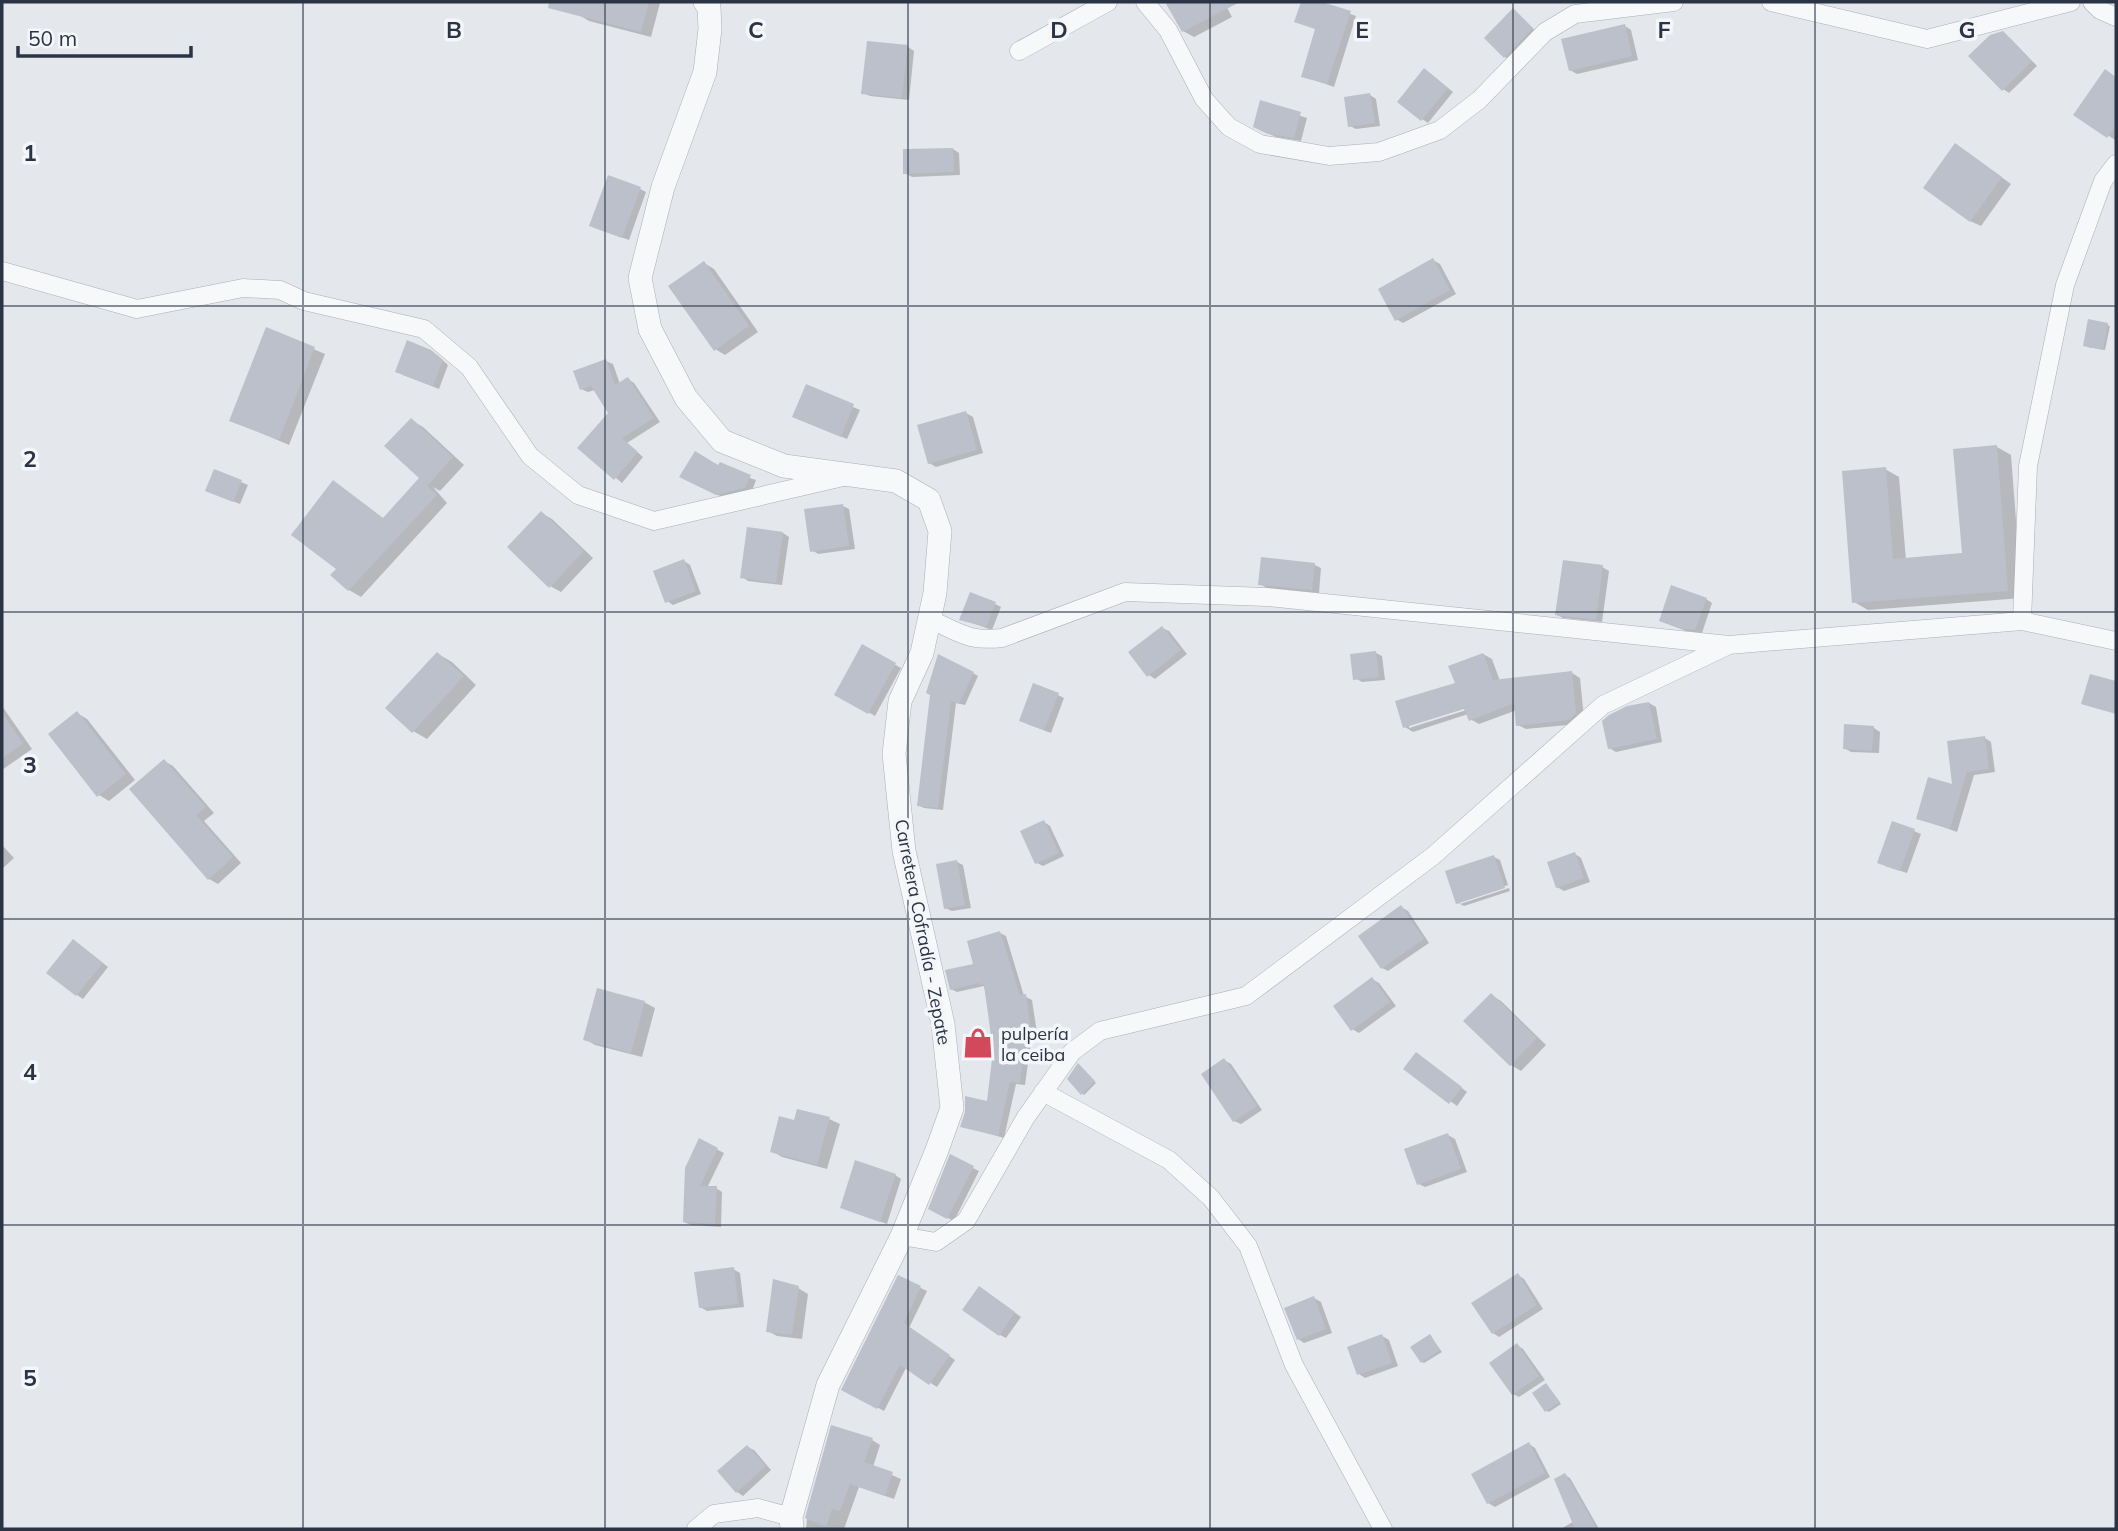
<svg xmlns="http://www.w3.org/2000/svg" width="2118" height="1531" font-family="Mulish,sans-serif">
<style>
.shadow{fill:#0003;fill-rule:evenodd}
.building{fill:#bbc0ca}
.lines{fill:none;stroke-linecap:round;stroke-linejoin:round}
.minor-casing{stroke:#a9aeb7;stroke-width:19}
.tertiary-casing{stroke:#a9aeb7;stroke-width:24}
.minor{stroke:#f7f8fa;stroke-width:18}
.tertiary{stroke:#f7f8fa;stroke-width:23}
.grid{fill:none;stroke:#2b3445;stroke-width:2;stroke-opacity:0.55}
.labels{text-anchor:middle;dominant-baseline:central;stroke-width:7;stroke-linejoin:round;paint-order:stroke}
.street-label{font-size:18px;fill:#2b3445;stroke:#f4f6f9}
.poi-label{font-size:18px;fill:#2b3445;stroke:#f4f6f9;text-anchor:start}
.grid-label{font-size:23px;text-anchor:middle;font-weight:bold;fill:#2b3445;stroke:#f4f6f9;stroke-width:7;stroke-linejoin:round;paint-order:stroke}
</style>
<rect width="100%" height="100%" fill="#e4e7ec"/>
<path class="shadow" d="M 582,2 L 658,2 L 660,3 L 651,37 L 589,21 L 579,15 Z
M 1167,2 L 1224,2 L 1232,17 L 1194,37 L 1183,31 Z
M 1303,2 L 1317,2 L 1356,16 L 1334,87 L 1303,76 L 1317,29 L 1297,21 Z
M 1513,11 L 1538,33 L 1511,60 L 1505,57 Z
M 1625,26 L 1631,30 L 1638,60 L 1577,74 L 1570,70 Z
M 2002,33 L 2009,37 L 2037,66 L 2009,93 L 2003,89 Z
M 908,47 L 914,51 L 909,100 L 870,96 L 863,93 Z
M 2106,71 L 2116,78 L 2115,140 L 2076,114 Z
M 1431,74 L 1453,92 L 1428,123 L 1422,119 Z
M 1370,95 L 1376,99 L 1380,126 L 1356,129 L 1350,126 Z
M 1262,103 L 1307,118 L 1301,141 L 1276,137 L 1261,130 Z
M 953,149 L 959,153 L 960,175 L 912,177 L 905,173 Z
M 1965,151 L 2011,184 L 1981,226 L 1970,221 Z
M 640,189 L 646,192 L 629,240 L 598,229 Z
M 1433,260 L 1440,264 L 1456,294 L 1403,323 L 1396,319 Z
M 704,263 L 714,269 L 758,332 L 725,355 L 715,349 Z
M 2107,325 L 2110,326 L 2105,350 L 2087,347 Z
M 267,329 L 325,354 L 289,445 L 231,420 Z
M 437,355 L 448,365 L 439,389 L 403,375 Z
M 606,361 L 613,364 L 620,384 L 628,379 L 634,383 L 660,422 L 627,443 L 643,457 L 622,483 L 580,448 L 610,413 L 595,390 L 588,392 L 581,389 Z
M 807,387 L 860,410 L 847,439 L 801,420 Z
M 966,413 L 973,417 L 983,453 L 936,467 L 929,463 Z
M 411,420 L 423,427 L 464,465 L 440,491 L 433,487 L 447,503 L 361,597 L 349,590 L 333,575 L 338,569 L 334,482 L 384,519 L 422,478 Z
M 1997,447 L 2011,455 L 2022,598 L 1868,610 L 1854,602 L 1885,469 L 1899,477 L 1906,560 L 1964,555 Z
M 719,468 L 756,480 L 752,491 L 724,498 L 688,480 Z
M 241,482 L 248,485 L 240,504 L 214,494 Z
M 843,506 L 849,509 L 855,549 L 818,554 L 812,550 Z
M 541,513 L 552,519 L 593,558 L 561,592 L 550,586 Z
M 783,533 L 789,537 L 782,585 L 748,581 L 742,577 Z
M 684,561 L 690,565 L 701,594 L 673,605 L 667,601 Z
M 1315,565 L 1321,568 L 1319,593 L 1267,588 L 1260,584 Z
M 1602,567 L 1609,571 L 1602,622 L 1563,618 L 1557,615 Z
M 1706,599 L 1712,603 L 1702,633 L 1686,631 L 1661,621 Z
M 995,604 L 1001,607 L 992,630 L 961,619 Z
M 1162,628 L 1169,631 L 1187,654 L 1155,679 L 1149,675 Z
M 863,647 L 901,668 L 875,716 L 837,694 Z
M 1376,653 L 1382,656 L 1385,680 L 1362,682 L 1355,678 Z
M 438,654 L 452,662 L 476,685 L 427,739 L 413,731 Z
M 1483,654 L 1492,659 L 1500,681 L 1572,673 L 1580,678 L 1584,718 L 1578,724 L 1526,729 L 1518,725 L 1517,710 L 1479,724 L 1470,719 L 1468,714 L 1413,732 L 1405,727 L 1457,684 ZM 1472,704 L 1473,708 L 1409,728 L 1409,724 Z
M 973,673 L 978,676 L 965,705 L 956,703 L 943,810 L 924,808 L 918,805 L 932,695 Z
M 1058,695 L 1064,698 L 1051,733 L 1027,724 Z
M 1649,703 L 1656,707 L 1662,742 L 1616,752 L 1609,748 Z
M 2,706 L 32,749 L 2,770 Z
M 77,713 L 87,719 L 135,780 L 109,801 L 99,795 Z
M 1874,728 L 1880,732 L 1879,753 L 1851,752 L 1844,748 Z
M 1985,738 L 1991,742 L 1995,772 L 1974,775 L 1957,832 L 1918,818 L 1954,787 Z
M 164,761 L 173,766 L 214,813 L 204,821 L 241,863 L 218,884 L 209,879 Z
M 1044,822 L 1050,826 L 1064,856 L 1043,866 L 1037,863 Z
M 1914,831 L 1921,834 L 1907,873 L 1885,866 Z
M 2,845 L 14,858 L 2,869 Z
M 1575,854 L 1581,858 L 1590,882 L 1564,891 L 1557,887 Z
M 1494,857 L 1500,860 L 1508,885 L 1460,900 L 1460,904 L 1457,902 Z
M 957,862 L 963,865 L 971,908 L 952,911 L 945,908 Z
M 1509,888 L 1510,891 L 1464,906 L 1460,904 Z
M 1401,907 L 1408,911 L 1429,943 L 1388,971 L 1382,968 Z
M 1000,933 L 1006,936 L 1024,996 L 1032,1000 L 1037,1033 L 1032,1034 L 1025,1085 L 1016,1084 L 1004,1138 L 962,1126 L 988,1103 L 995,1051 L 984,986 L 957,992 L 951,989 L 976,965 Z
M 80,945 L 108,967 L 83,999 L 77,995 Z
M 1372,979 L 1379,983 L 1396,1006 L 1359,1033 L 1352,1029 Z
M 1491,995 L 1501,1001 L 1546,1045 L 1521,1071 L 1511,1065 Z
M 644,1002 L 655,1008 L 642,1057 L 595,1045 L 585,1039 Z
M 1423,1058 L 1467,1092 L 1457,1106 L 1406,1069 Z
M 1224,1060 L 1231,1064 L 1262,1110 L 1241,1124 L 1234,1121 Z
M 1080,1068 L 1096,1083 L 1084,1095 L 1082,1093 Z
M 829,1119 L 840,1124 L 827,1169 L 782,1157 L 772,1151 L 795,1122 Z
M 1448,1135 L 1455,1139 L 1467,1172 L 1425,1187 L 1419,1184 Z
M 700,1141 L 724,1153 L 707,1188 L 716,1188 L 722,1192 L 721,1227 L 691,1225 L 684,1222 Z
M 951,1157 L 979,1171 L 954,1221 L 930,1209 Z
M 895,1175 L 901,1179 L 887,1224 L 842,1208 Z
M 733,1269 L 740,1273 L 744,1307 L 707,1311 L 700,1307 Z
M 1518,1275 L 1524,1279 L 1543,1309 L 1499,1337 L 1493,1333 Z
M 899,1278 L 927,1291 L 909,1328 L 955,1360 L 937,1387 L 906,1368 L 884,1411 L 844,1389 Z
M 798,1288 L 808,1294 L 802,1339 L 777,1336 L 768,1331 Z
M 986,1292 L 1021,1317 L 1006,1338 L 1000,1335 Z
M 1314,1298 L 1321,1302 L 1332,1333 L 1304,1343 L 1298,1339 Z
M 1382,1336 L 1389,1340 L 1398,1366 L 1365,1378 L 1359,1374 Z
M 1430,1336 L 1442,1352 L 1424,1363 L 1422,1362 Z
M 1517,1345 L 1523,1349 L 1545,1380 L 1519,1397 L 1513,1394 Z
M 1546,1385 L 1561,1404 L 1549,1412 L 1547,1411 Z
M 872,1440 L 880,1445 L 873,1467 L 901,1479 L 894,1499 L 859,1487 L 844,1529 L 806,1529 L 807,1519 Z
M 1529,1444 L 1535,1448 L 1550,1477 L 1495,1507 L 1488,1503 Z
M 747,1447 L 754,1450 L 771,1470 L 743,1496 L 737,1492 Z
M 1565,1475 L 1570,1478 L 1599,1529 L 1561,1529 L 1574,1521 Z"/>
<path class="building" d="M 549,2 L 649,2 L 641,32 L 548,8 Z
M 1165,2 L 1240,2 L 1182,32 Z
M 1301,2 L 1322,2 L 1351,11 L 1327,84 L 1301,77 L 1315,29 L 1294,22 Z
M 1513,8 L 1533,28 L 1504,58 L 1484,38 Z
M 1625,24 L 1632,56 L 1569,71 L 1561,39 Z
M 2003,31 L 2032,61 L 2002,91 L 1968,56 L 1990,35 Z
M 867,41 L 908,45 L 902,98 L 861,94 Z
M 1424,68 L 1448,88 L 1421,121 L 1397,102 Z
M 2105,69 L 2116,77 L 2116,125 L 2107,138 L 2073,115 Z
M 1370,93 L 1375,123 L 1348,127 L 1344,97 Z
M 1260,100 L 1301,112 L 1294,138 L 1268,134 L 1253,127 Z
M 1955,143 L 2002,177 L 1970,222 L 1923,188 Z
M 953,148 L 954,172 L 903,174 L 903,149 Z
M 608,175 L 641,187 L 622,238 L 589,226 Z
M 1433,258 L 1450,290 L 1395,321 L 1378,289 Z
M 704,261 L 749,326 L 714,351 L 668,286 Z
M 2088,319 L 2108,323 L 2103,350 L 2083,346 Z
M 266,327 L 315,347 L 279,440 L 229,421 Z
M 407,340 L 431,350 L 443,360 L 433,386 L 395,372 Z
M 606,359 L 615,385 L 628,377 L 654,418 L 622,438 L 638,452 L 614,480 L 577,448 L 608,413 L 591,386 L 580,390 L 573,371 Z
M 806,384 L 854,404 L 841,437 L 792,417 Z
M 966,411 L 977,450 L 928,464 L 917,425 Z
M 411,418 L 453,457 L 427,486 L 421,480 L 437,495 L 348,591 L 330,575 L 336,569 L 291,535 L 333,480 L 383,518 L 419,478 L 384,446 Z
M 1997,445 L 2008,591 L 1852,603 L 1842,471 L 1886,467 L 1893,559 L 1962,553 L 1953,449 Z
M 695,451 L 718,465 L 720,462 L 751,475 L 745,488 L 716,495 L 679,477 Z
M 214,469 L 242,480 L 233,502 L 205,491 Z
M 843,504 L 849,546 L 810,552 L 804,509 Z
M 541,511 L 584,551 L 549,588 L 507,547 Z
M 747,527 L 783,532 L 776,583 L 740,578 Z
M 1261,557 L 1315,563 L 1312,590 L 1258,585 Z
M 684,559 L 696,591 L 665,603 L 653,571 Z
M 1563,560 L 1603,565 L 1596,620 L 1555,615 Z
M 1671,585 L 1707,598 L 1695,630 L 1678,628 L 1659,621 Z
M 970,592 L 996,602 L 986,627 L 959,620 Z
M 1162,626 L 1181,650 L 1147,677 L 1128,652 Z
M 862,644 L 896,663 L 868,714 L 834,695 Z
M 1376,651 L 1379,677 L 1353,680 L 1350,654 Z
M 437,652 L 464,676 L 412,733 L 385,708 Z
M 1483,653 L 1493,680 L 1572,671 L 1576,713 L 1569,720 L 1516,726 L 1514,703 L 1469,721 L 1464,709 L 1403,728 L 1395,701 L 1455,683 L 1448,666 Z
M 938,654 L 974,672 L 959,704 L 951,701 L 938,808 L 917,806 L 930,695 L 926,693 Z
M 2090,674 L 2116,681 L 2116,714 L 2081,704 Z
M 1033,683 L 1059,693 L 1044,730 L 1019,721 Z
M 1649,702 L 1657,739 L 1608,749 L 1602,721 L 1609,715 L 1627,706 Z
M 77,711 L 126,774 L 97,797 L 48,734 Z
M 2,712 L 23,744 L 2,758 Z
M 1844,724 L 1874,726 L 1872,751 L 1843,749 Z
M 1985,736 L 1989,769 L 1967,772 L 1950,829 L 1916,819 L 1928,777 L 1952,784 L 1947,741 Z
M 164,759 L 206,807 L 196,815 L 233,857 L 208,880 L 129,789 Z
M 1044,820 L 1059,853 L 1035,864 L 1020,831 Z
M 1892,821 L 1915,829 L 1900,871 L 1877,863 Z
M 1575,852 L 1584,878 L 1556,888 L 1547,862 Z
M 1494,855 L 1505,888 L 1456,904 L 1445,871 Z
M 957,860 L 965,905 L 944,909 L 936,864 Z
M 1401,905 L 1424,939 L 1381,969 L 1358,936 Z
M 1000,931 L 1020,995 L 1026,994 L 1031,1030 L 1026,1031 L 1020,1083 L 1010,1082 L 998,1136 L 960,1127 L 965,1112 L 965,1096 L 987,1101 L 993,1051 L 984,984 L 980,985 L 979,983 L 950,990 L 945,970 L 973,964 L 967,941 Z
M 73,939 L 103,963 L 76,996 L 46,973 Z
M 1372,977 L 1390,1002 L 1351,1031 L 1333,1006 Z
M 597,988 L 645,1001 L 631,1053 L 583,1040 Z
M 1491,993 L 1537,1038 L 1510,1066 L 1463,1021 Z
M 1416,1052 L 1462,1087 L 1449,1104 L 1403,1069 Z
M 1224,1058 L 1257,1106 L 1233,1122 L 1201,1074 Z
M 1078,1063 L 1095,1081 L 1081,1095 L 1067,1079 Z
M 797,1109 L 830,1117 L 817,1165 L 770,1152 L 779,1116 L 794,1120 Z
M 1448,1133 L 1461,1169 L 1417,1185 L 1404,1149 Z
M 699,1138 L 718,1148 L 700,1186 L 717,1186 L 715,1224 L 683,1222 L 685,1168 Z
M 950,1154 L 974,1166 L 947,1219 L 928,1209 Z
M 855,1160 L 896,1174 L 880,1222 L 840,1208 Z
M 734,1267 L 738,1304 L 699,1308 L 694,1272 Z
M 1518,1273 L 1537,1305 L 1492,1334 L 1471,1303 Z
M 898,1275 L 921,1286 L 904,1323 L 950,1355 L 929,1385 L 900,1365 L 877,1409 L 841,1390 Z
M 773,1279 L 799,1286 L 792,1335 L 766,1332 Z
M 979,1286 L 1015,1312 L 999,1336 L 962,1310 Z
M 1314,1296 L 1326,1329 L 1297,1340 L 1284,1308 Z
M 1382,1334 L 1392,1363 L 1357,1375 L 1347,1347 Z
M 1430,1334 L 1440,1350 L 1421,1363 L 1410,1347 Z
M 1517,1343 L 1539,1376 L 1512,1395 L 1489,1363 Z
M 1546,1383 L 1560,1402 L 1545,1412 L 1532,1393 Z
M 831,1425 L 873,1438 L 864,1462 L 893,1472 L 885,1496 L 850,1484 L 840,1511 L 832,1509 L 826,1527 L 805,1518 Z
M 1529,1442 L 1545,1473 L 1487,1504 L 1471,1474 Z
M 747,1445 L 766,1466 L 736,1493 L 717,1471 Z
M 1565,1473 L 1597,1529 L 1575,1529 L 1554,1479 Z"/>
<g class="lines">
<g class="minor-casing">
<path id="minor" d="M 1145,2 L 1168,30 L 1204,99 L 1229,127 L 1260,144 L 1329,156 L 1379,152 L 1440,130 L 1479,100 L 1545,32 L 1575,14 L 1674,2
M 1771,2 L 1927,39 L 2071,2
M 2092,2 L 2100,10 L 2116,17
M 1019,51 L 1108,2
M 2,271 L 137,309 L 243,288 L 280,290 L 304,301 L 424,329 L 469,367 L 530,456 L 578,495 L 654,521 L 843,477
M 929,619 C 959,632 968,642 1002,638 L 1125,592 L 1267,597 L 1729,645
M 2022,621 L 2028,466 L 2065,285 L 2103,181 L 2116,164
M 1043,1092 L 1169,1160 L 1211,1198 L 1248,1246 L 1294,1365 L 1383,1529
M 902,1236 L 936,1242 L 966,1221 L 1026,1117 L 1072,1052 L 1100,1031 L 1246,996 L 1433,856 L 1603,705 L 1729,645 L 2022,621 L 2116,641
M 696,1529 L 714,1514 L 758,1508 L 791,1517"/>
</g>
<g class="tertiary-casing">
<path id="tertiary" d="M 705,2 L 709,7 L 710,29 L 705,72 L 663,187 L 640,278 L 650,329 L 686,398 L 722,441 L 784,466 L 896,481 L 929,500 L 940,531 L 935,593 L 922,653 L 900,701 L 894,754 L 904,851 L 943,1024 L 952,1108 L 937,1150 L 902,1236 L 828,1385 L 791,1517 L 792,1529"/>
</g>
<use href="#minor" class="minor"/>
<use href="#tertiary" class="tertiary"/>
</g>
<path class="grid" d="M 303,2 L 303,1529M 605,2 L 605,1529M 908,2 L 908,1529M 1210,2 L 1210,1529M 1513,2 L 1513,1529M 1815,2 L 1815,1529M 2,306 L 2116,306M 2,612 L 2116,612M 2,919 L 2116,919M 2,1225 L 2116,1225"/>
<defs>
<g id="shop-bare" transform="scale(2.415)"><path d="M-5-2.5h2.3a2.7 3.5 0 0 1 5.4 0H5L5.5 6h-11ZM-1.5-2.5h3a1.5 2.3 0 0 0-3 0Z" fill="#d1495b" stroke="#f4f6f9" stroke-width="2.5" paint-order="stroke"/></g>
</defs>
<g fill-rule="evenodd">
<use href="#shop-bare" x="978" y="1043"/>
</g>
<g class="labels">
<g class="street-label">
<text transform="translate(923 932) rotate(79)">Carretera Cofradía - Zepate</text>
</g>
<g class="poi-label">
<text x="1001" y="1033">pulpería<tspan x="1001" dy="21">la ceiba</tspan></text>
</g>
</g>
<g class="grid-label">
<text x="454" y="38">B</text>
<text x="756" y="38">C</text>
<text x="1059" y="38">D</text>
<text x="1362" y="38">E</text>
<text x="1664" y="38">F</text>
<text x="1967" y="38">G</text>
<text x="30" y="161">1</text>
<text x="30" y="467">2</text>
<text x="30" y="773">3</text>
<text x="30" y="1080">4</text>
<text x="30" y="1386">5</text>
</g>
<rect width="2118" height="1531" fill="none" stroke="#2b3445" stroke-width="7"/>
<path d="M18 46v10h173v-10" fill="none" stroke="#2b3445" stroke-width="3.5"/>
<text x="28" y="46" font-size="21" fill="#2b3445" stroke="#f4f6f9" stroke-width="5" paint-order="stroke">50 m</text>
</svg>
